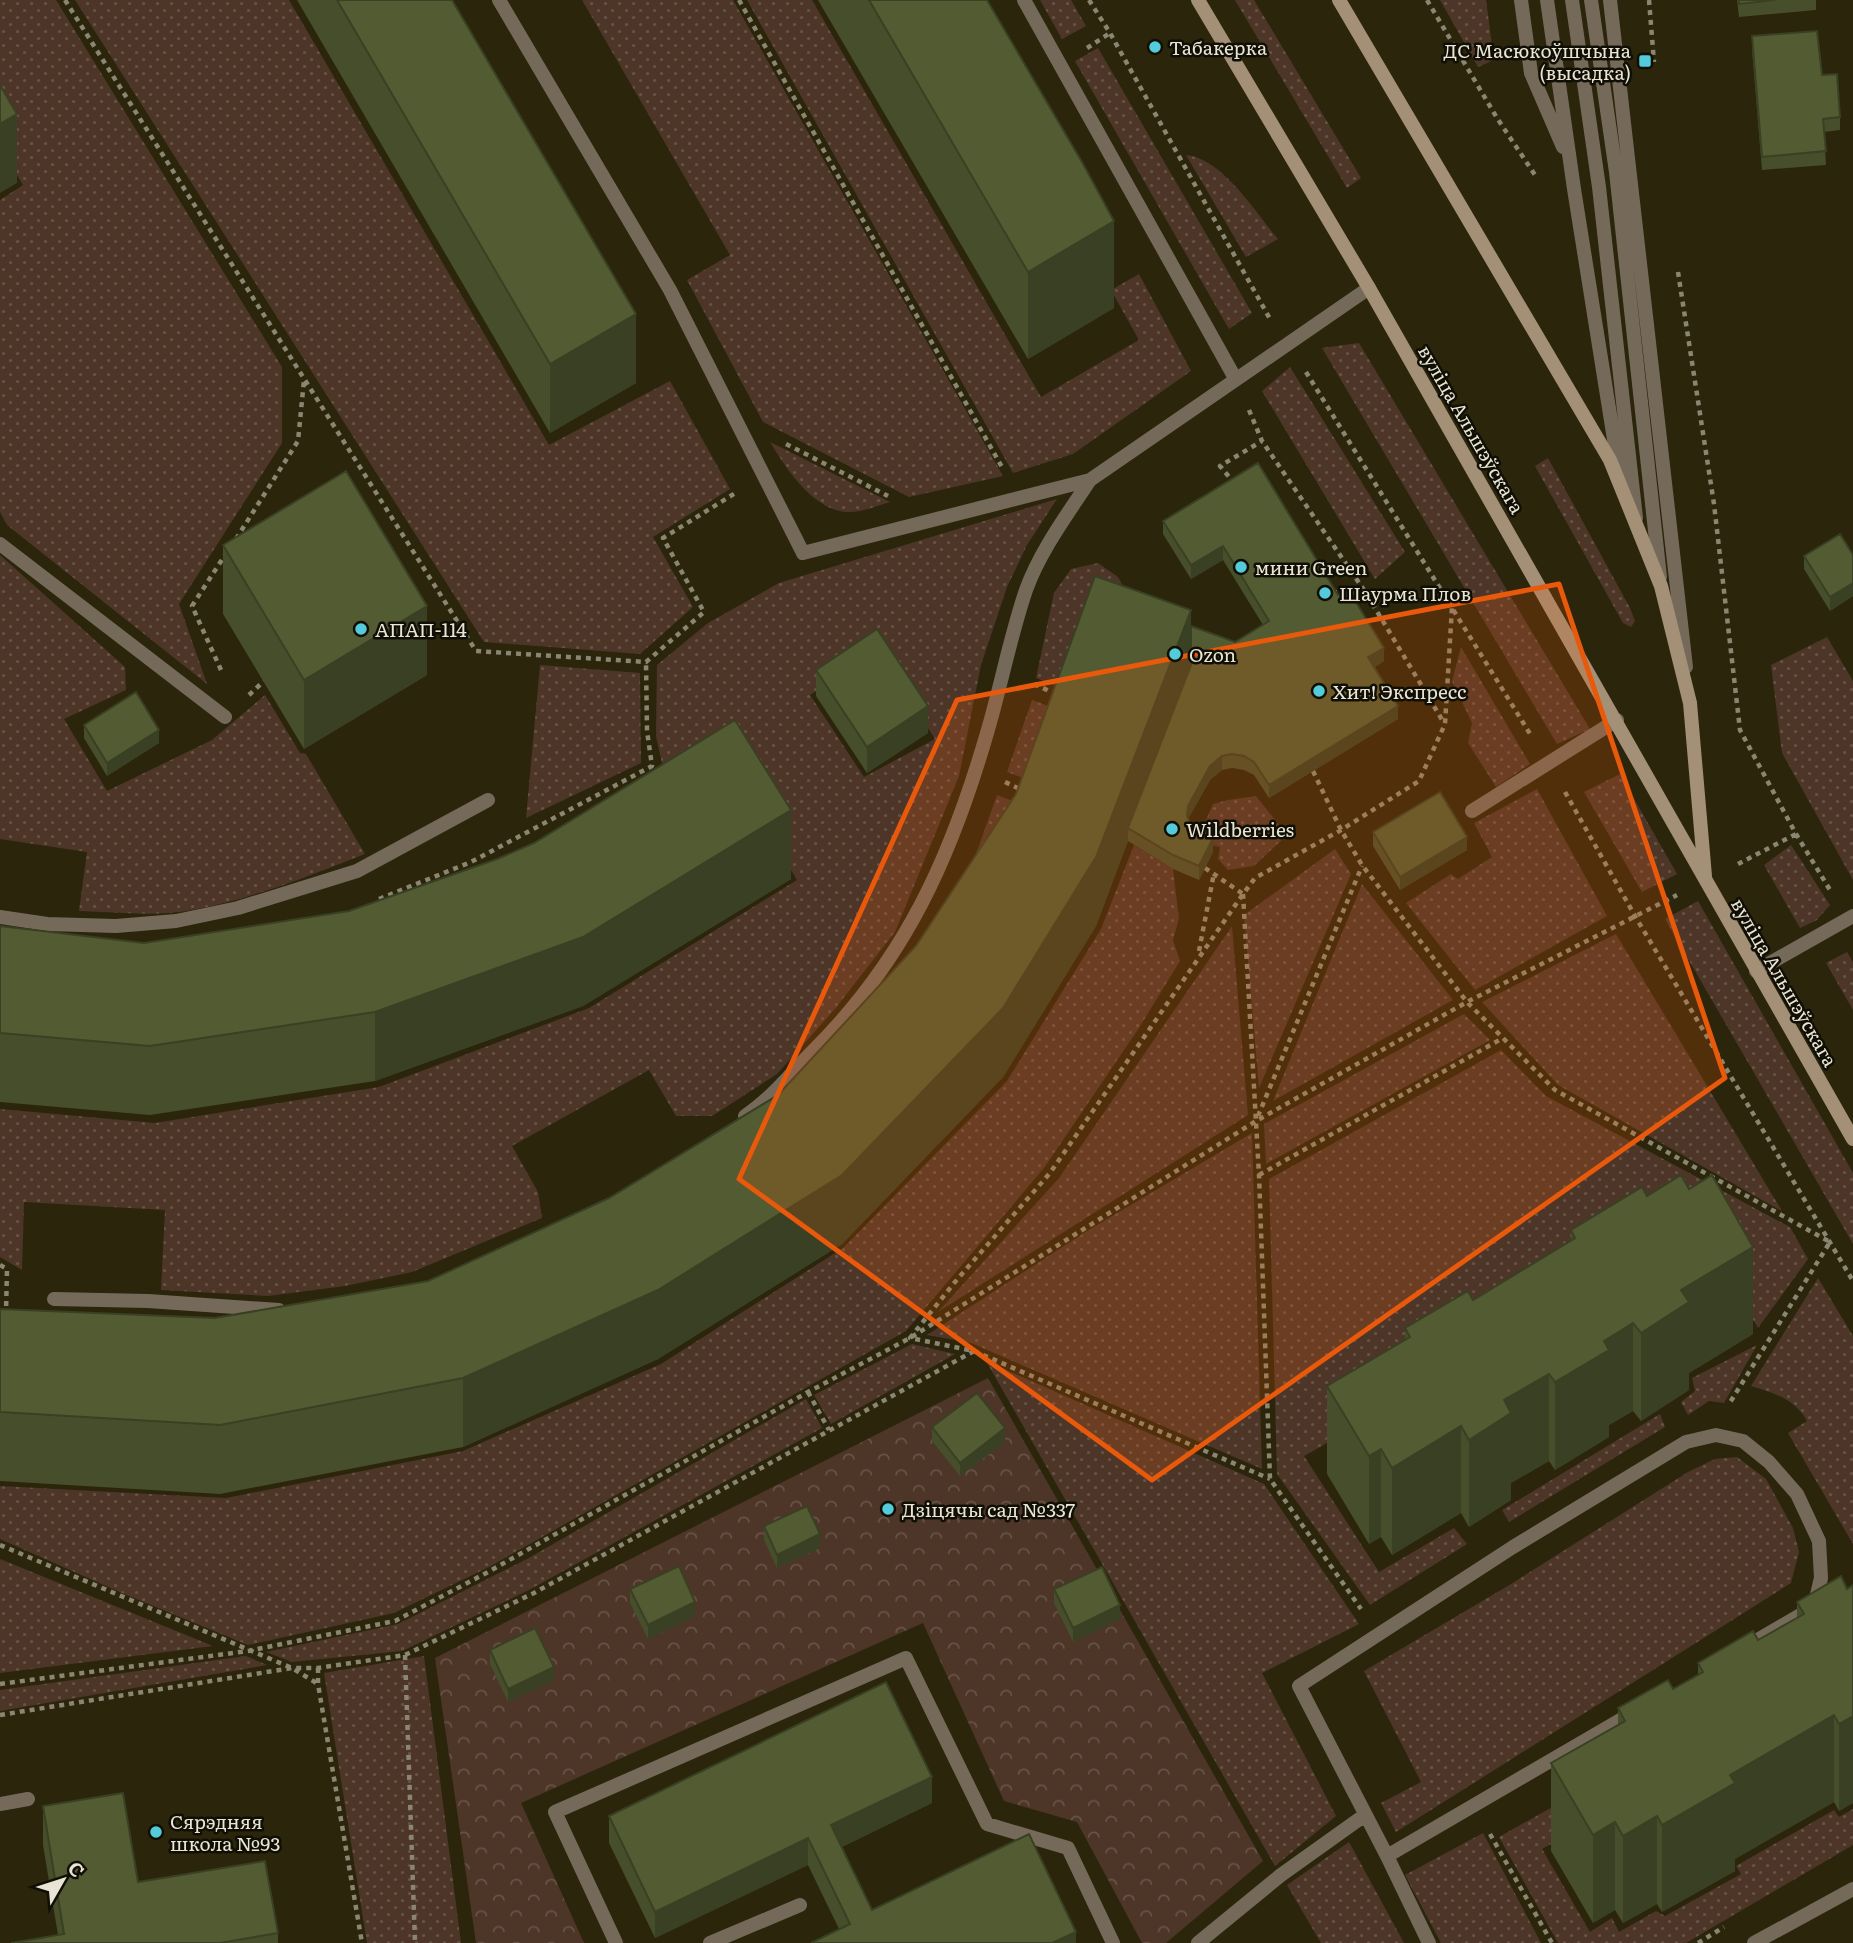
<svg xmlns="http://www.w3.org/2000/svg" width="1853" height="1943" font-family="Literata,serif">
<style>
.grass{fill:url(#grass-dots);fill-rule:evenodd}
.forest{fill:url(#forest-crowns)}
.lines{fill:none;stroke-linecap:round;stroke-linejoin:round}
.path{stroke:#8a8671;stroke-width:4.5;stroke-dasharray:5 5;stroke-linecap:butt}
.lane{stroke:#756a5a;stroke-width:14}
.secondary{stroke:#a39077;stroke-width:14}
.wall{fill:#474e2b}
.shaded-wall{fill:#394023}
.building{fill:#525b32;stroke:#394023;stroke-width:2}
.marked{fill:#e8590c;fill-opacity:0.2;stroke:#e8590c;stroke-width:5;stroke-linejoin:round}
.poi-dot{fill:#53cbda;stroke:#110f05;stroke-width:2.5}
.labels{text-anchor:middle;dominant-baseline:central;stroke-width:5;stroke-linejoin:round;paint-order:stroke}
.poi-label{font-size:19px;fill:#e8e5d5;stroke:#110f05;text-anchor:start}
.street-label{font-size:19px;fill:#e8e5d5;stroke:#110f05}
</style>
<defs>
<pattern id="grass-dots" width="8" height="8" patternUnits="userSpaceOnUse" patternTransform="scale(1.75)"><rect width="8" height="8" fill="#4d3628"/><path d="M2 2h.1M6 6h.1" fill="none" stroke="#675346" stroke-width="1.8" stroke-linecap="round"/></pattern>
<pattern id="forest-crowns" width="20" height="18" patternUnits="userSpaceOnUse" patternTransform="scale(1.75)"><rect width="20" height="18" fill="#4d3628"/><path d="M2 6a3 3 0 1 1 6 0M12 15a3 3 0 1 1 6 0" fill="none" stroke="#675346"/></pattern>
</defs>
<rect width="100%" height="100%" fill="#2b250b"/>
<path class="grass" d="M 0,0 L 56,0 L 282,367 L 282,443 L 179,604 L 207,684 L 7,525 L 0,512 L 0,200 L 23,185 L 0,147 Z
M 75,0 L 289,0 L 549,445 L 670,381 L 730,489 L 653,537 L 693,607 L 640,654 L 484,642 Z
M 582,0 L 733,0 L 1003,476 L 909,497 L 763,422 L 687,280 L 730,255 Z
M 747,0 L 812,0 L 1041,397 L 1139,340 L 1111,290 L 1139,274 L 1191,371 L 1073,454 L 1013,473 Z
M 1040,0 L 1071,0 L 1086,26 L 1062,39 Z
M 1235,0 L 1254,0 L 1361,178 L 1347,188 Z
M 1440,0 L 1486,0 L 1494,60 L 1478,67 Z
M 1098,48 L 1252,313 L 1229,329 L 1075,61 Z
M 1186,155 C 1222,158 1255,212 1278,239 L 1246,257 Z
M 1359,343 L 1590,729 L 1557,744 L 1322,348 Z
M 1290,367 L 1405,552 L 1375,579 L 1262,391 Z
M 770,442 L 890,502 C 876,506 861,513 846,512 C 812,509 786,468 770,442 Z
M 1548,458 L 1630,608 L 1635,621 L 1631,627 L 1623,623 L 1535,466 Z
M 1057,499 L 1027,545 L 1007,587 L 981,665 L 959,776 L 895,932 L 834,1010 L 777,1074 L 712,1116 L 676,1116 L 649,1070 L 512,1146 L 538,1192 L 542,1218 L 412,1272 L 345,1286 L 268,1296 L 161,1290 L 165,1210 L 24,1202 L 22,1270 L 0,1257 L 0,1109 L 155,1123 L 379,1087 L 589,1008 L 797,880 L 739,784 L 663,768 L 656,736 L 657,665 L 708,623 L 779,583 ZM 878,650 L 935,739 L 864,777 L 810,695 Z
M 0,555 L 125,667 L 126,690 L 64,719 L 107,791 L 212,740 L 265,695 L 300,753 L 306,754 L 365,854 C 309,876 252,899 192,910 C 156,917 116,912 79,911 L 87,852 L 0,839 Z
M 1098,563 L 1118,577 L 1138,613 L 1071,692 L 1036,678 L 1054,593 L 1071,569 Z
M 1827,637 L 1853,681 L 1853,880 L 1782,753 L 1771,665 Z
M 1461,647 L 1530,764 L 1496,787 L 1468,743 L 1472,723 L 1452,681 Z
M 540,665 L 640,673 L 641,763 L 526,818 Z
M 1032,700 L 1059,710 L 1034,782 L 1007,772 Z
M 1620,774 L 1677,874 L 1642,892 L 1584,792 Z
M 1537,789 L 1607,916 L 1475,990 L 1406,903 L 1451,874 L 1458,879 L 1492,857 L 1474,823 Z
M 997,795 L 1024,805 L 971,868 Z
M 1256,796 L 1287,835 L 1254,866 L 1228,870 L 1218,859 L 1220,847 L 1210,845 L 1199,836 L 1213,804 L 1228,800 Z
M 1134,845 L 1173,869 L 1179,919 L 1173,940 L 1180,961 L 1139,1028 L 1044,1168 L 906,1331 L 489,1567 L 394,1613 L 248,1645 L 122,1593 L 0,1539 L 0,1486 L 226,1498 L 463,1451 L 661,1364 L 843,1248 L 1007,1081 L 1101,929 Z
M 1791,845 L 1830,905 L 1817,920 L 1800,928 L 1764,865 Z
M 1335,849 L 1351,874 L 1259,1088 L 1244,915 Z
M 1362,884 L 1453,1000 L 1273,1101 Z
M 1698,901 L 1853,1173 L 1853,1244 L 1665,919 Z
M 1232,926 L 1248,1115 L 938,1312 L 1059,1178 Z
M 1616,934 L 1782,1211 L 1558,1085 L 1482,1002 Z
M 1847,952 L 1853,962 L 1853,1010 L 1826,963 Z
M 1464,1014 L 1490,1040 L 1266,1164 L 1264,1124 Z
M 1501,1050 L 1546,1096 L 1790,1227 L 1808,1259 L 1758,1328 L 1711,1249 L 1640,1266 L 1304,1456 L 1379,1572 L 1454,1528 L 1467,1544 L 1370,1605 L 1277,1474 L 1269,1179 Z
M 1252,1133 L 1262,1469 L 971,1343 L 927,1335 L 1087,1231 Z
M 1818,1278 L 1853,1336 L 1853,1544 L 1788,1433 L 1807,1421 C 1795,1399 1774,1393 1751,1386 Z
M 912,1344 L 955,1354 L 831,1424 L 814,1395 Z
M 1757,1345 L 1724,1403 L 1709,1401 L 1688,1415 L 1681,1402 L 1695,1391 L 1692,1378 Z
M 986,1361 L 1264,1484 L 1359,1624 L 1262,1673 L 1336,1816 L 1275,1866 Z
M 806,1399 L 822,1428 L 529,1590 L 402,1651 L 292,1662 L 266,1652 L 398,1624 L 527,1559 Z
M 1660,1414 L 1665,1427 L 1509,1522 L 1502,1510 Z
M 1737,1457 L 1766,1479 L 1793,1528 L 1799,1552 L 1791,1583 L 1396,1832 L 1381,1803 L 1421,1782 L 1364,1671 L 1511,1584 L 1688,1472 L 1715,1459 Z
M 0,1559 L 213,1646 L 0,1673 Z
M 246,1656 L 267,1665 L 0,1711 L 0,1690 Z
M 424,1656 L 461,1943 L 367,1943 L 324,1673 Z
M 1595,1783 L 1611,1810 L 1542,1849 L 1590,1932 L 1612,1918 L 1619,1932 L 1656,1911 L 1665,1916 L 1741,1874 L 1736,1866 L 1834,1810 L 1839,1817 L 1853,1809 L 1853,1845 L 1686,1943 L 1558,1943 L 1499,1837 Z
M 1483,1833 L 1541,1943 L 1441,1943 L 1405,1875 Z
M 1349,1842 L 1404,1943 L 1321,1943 L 1287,1885 Z"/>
<path class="forest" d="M 988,1378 L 1263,1861 L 1166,1943 L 1142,1943 L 1077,1822 L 1004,1801 L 923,1623 L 521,1803 L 584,1943 L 476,1943 L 435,1658 Z"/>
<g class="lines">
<path class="path" d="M 65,0 L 476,651 L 646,662 L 704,612 L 663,538 L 737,492
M 739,0 L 1003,469
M 1089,0 L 1110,33 L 1270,319
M 1427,0 L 1497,118 L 1537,178
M 1649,0 L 1654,62
M 1087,48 L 1110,33
M 1678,272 L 1714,504 L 1740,730 L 1796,834 L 1830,890
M 1306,372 L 1532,737
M 1249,410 L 1262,441 L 1366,593 L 1444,723
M 786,444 L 888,496
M 1235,484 L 1220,466 L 1262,441
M 236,539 L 298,441 L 304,380
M 1332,592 L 1365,593
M 221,670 L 192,606 L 225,555
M 1034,684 L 1058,695
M 249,695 L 264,681
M 1313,771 L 1341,830 L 1362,865 L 1467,1002 L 1555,1090 L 1830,1242 L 1729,1404
M 1005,782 L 1022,790
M 1565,792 L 1635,916 L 1853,1281
M 1738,864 L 1796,834
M 1205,868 L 1243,894
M 1243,894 L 1259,1175 L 1270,1479 L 1361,1609
M 379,899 L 471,862 L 652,766 L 647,731 L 646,662
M 1199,951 L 1214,873
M 1258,1116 L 1362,866
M 1259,1175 L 1503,1038
M 0,1265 L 7,1269 L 6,1313
M 974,1351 L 1270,1479
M 808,1392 L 829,1430
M 0,1545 L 292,1668 L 318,1684
M 405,1655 L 415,1943
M 318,1668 L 318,1684 L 362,1943
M 0,1684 L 248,1651 L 395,1621 L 488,1572 L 808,1392 L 910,1338 L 1256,1121 L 1467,1002 L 1677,895
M 0,1715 L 292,1668 L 318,1668 L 405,1655 L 534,1593 L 974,1351 L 910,1338 L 955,1282 L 1050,1173 L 1243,894 L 1255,878 L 1341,830 L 1419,781 L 1445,724 L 1452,607
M 1490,1834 L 1552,1943
M 1698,1943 L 1724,1927"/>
<path class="lane" d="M 499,0 L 670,290 L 803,553 L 1090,480 L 1369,288
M 1024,0 L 1235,378
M 1521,0 L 1531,73 L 1563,147
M 1547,0 L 1574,189 L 1620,477
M 1572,0 L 1599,187 L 1636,518
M 1591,0 L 1616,172 L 1660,577
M 1610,0 L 1686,667
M 0,544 L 225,717
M 1472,811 L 1617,720
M 0,917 L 47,924 L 116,926 L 176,921 L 238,908 L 357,871 L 488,800
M 1756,971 L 1853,916
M 745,1116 C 772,1098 791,1073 814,1050 C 906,958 951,857 987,733 C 1001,686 1010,637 1026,590 C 1040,551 1067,515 1090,480
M 54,1299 L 148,1301 L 279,1310
M 0,1804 L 28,1799
M 1387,1856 L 1634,1712
M 616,1943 L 555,1812 L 906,1658 L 987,1824 L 1068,1848 L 1113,1943
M 710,1943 L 800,1905
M 1198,1943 L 1281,1875 L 1365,1815
M 1429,1943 L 1387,1856 L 1299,1686 L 1513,1547 L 1686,1442 L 1716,1435 L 1743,1441 L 1769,1462 L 1797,1494 L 1819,1541 L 1821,1578 L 1814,1607 L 1742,1649
M 1754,1943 L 1853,1889"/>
<path class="secondary" d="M 1198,0 L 1369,288 L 1853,1139
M 1339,0 L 1610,460 L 1661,586 L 1690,703 L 1705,876"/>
</g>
<path class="wall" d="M 297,0 L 452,0 L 636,383 L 550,433 Z
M 818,0 L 987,0 L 1114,308 L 1028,359 Z
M 1737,0 L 1816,0 L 1816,10 L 1739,17 Z
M 1752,36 L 1822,75 L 1840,117 L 1840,130 L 1824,132 L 1826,165 L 1762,170 L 1752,50 Z
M 1163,521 L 1338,595 L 1384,661 L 1375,667 L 1398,719 L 1269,798 L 1254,775 L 1244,770 L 1232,768 L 1222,770 L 1210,780 L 1188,819 L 1192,827 L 1213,852 L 1199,880 L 1173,869 L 1128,841 L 1096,926 L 1003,1077 L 842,1244 L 658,1359 L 463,1447 L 220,1494 L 0,1481 L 0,1309 L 215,1318 L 428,1281 L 609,1198 L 778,1095 L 916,946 L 1191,626 L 1235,642 L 1263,625 L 1223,560 L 1191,579 L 1163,534 Z
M 223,545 L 427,675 L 304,749 L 223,614 Z
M 1853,555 L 1853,596 L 1830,611 L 1804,569 L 1804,556 Z
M 816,670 L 928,733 L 867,773 L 816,696 Z
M 84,725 L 159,743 L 107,776 L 84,738 Z
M 1373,832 L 1467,850 L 1400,890 L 1373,846 Z
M 791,879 L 583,1006 L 375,1081 L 150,1115 L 0,1102 L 0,926 L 144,943 Z
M 1647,1196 L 1753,1334 L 1689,1373 L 1689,1390 L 1641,1421 L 1633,1411 L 1609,1425 L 1609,1437 L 1555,1470 L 1549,1461 L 1511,1483 L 1511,1500 L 1469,1527 L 1461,1513 L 1392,1555 L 1381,1537 L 1369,1544 L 1327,1474 L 1327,1386 L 1405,1339 L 1405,1328 L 1473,1300 L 1571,1241 L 1571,1230 Z
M 932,1427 L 1005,1442 L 960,1476 L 932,1441 Z
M 764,1526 L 820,1548 L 777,1568 L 764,1540 Z
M 1853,1585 L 1853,1803 L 1839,1811 L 1834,1802 L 1735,1859 L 1735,1871 L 1662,1912 L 1657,1904 L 1623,1923 L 1615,1910 L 1593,1923 L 1551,1851 L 1551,1763 L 1618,1726 L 1618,1708 L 1673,1689 L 1698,1675 L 1698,1663 L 1758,1640 L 1797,1618 L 1797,1602 L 1847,1589 Z
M 630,1589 L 695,1616 L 648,1639 L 630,1603 Z
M 1054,1589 L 1120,1619 L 1073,1642 L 1054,1603 Z
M 490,1650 L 554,1680 L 508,1702 L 490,1664 Z
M 932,1803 L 842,1847 L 872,1910 L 1076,1943 L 839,1929 L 808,1865 L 655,1938 L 609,1843 L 609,1816 Z
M 43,1806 L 138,1882 L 278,1933 L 278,1943 L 11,1943 L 58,1935 L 43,1845 Z"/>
<path class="shaded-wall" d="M 17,114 L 17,183 L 0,193 L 0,124 Z
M 1114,221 L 1114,308 L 1028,359 L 1028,272 Z
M 636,314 L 636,383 L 550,433 L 550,364 Z
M 1223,546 L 1223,560 L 1191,579 L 1191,565 Z
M 1853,583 L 1853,596 L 1830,611 L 1830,597 Z
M 427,606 L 427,675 L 304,749 L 304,680 Z
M 1191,610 L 1191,679 L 1128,828 L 1128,841 L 1096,926 L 1003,1077 L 842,1244 L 658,1359 L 463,1447 L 463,1378 L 658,1290 Z
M 1384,648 L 1384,661 L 1368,671 L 1368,657 Z
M 928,706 L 928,733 L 867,773 L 867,747 Z
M 1398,706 L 1398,719 L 1269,798 L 1269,785 Z
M 159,730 L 159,743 L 107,776 L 107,763 Z
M 1222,756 L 1222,770 L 1210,780 L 1188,819 L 1187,830 L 1188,806 L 1210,766 Z
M 791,810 L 791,879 L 583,1006 L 375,1081 L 375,1012 Z
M 1467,837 L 1467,850 L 1400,890 L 1400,877 Z
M 1213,838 L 1213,852 L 1199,880 L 1199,866 Z
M 1753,1247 L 1753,1334 L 1689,1373 L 1689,1390 L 1641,1421 L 1641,1333 L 1681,1290 Z
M 1633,1323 L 1633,1411 L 1609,1425 L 1609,1437 L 1555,1470 L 1555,1382 L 1604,1341 Z
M 1549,1374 L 1549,1461 L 1511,1483 L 1511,1500 L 1469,1527 L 1469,1440 L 1504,1400 Z
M 1461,1426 L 1461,1513 L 1392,1555 L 1392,1468 Z
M 1005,1428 L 1005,1442 L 960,1476 L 960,1463 Z
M 1381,1449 L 1381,1537 L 1369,1544 L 1369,1456 Z
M 820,1534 L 820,1548 L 777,1568 L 777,1555 Z
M 695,1602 L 695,1616 L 648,1639 L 648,1625 Z
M 1120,1605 L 1120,1619 L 1073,1642 L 1073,1628 Z
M 554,1667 L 554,1680 L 508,1702 L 508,1689 Z
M 1834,1715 L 1834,1802 L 1735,1859 L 1735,1871 L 1662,1912 L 1662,1825 L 1730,1775 Z
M 1853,1716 L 1853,1803 L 1839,1811 L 1839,1724 Z
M 932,1777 L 932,1803 L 831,1852 L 831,1825 Z
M 1657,1816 L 1657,1904 L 1623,1923 L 1623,1836 Z
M 1615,1822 L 1615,1910 L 1593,1923 L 1593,1835 Z
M 808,1838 L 808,1865 L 655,1938 L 655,1912 Z
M 1076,1932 L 1076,1943 L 1052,1943 Z"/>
<path class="building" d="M 337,0 L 452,0 L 636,314 L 550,364 Z
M 869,0 L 987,0 L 1082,162 L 1114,221 L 1028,272 Z
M 1739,0 L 1775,0 L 1739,4 Z
M 1817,31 L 1822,75 L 1837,74 L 1840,117 L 1823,119 L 1826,151 L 1762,157 L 1752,36 Z
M 0,85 L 17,114 L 0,124 Z
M 1258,463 L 1338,595 L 1348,589 L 1384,648 L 1368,657 L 1398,706 L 1269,785 L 1254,762 L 1244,756 L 1232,754 L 1222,756 L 1210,766 L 1188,806 L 1187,816 L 1192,827 L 1205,839 L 1213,838 L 1199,866 L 1173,855 L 1128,828 L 1191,665 L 1191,626 L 1235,642 L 1269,621 L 1223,546 L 1191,565 L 1163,521 Z
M 346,471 L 427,606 L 304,680 L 223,545 Z
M 1840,534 L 1853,555 L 1853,583 L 1830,597 L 1804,556 Z
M 1095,576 L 1191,610 L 1096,857 L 1003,1008 L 842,1175 L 658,1290 L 463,1378 L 220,1425 L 0,1412 L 0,1309 L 215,1318 L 428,1281 L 609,1198 L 778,1095 L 916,946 L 1016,794 Z
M 877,629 L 928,706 L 867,747 L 816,670 Z
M 136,692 L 159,730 L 107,763 L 84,725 Z
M 735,720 L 791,810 L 583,937 L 375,1012 L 150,1046 L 0,1033 L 0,926 L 144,943 L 349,911 L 497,859 L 534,843 Z
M 1440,792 L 1467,837 L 1400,877 L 1373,832 Z
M 1681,1175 L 1689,1189 L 1712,1175 L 1753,1247 L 1681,1290 L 1689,1302 L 1641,1333 L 1633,1323 L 1604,1341 L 1609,1350 L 1555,1382 L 1549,1374 L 1504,1400 L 1511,1413 L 1469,1440 L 1461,1426 L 1392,1468 L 1381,1449 L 1369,1456 L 1327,1386 L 1410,1337 L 1405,1328 L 1468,1291 L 1473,1300 L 1575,1238 L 1571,1230 L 1642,1187 L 1647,1196 Z
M 977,1393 L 1005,1428 L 960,1463 L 932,1427 Z
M 807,1506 L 820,1534 L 777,1555 L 764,1526 Z
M 679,1566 L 695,1602 L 648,1625 L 630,1589 Z
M 1102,1567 L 1120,1605 L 1073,1628 L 1054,1589 Z
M 1841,1576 L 1847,1589 L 1853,1585 L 1853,1716 L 1839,1724 L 1834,1715 L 1730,1775 L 1735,1783 L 1662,1825 L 1657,1816 L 1623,1836 L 1615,1822 L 1593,1835 L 1551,1763 L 1625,1721 L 1618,1708 L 1668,1680 L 1673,1689 L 1703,1672 L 1698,1663 L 1753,1631 L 1758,1640 L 1804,1614 L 1797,1602 Z
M 535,1628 L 554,1667 L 508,1689 L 490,1650 Z
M 886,1682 L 932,1777 L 831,1825 L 872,1910 L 1029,1834 L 1076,1932 L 1052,1943 L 811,1943 L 850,1924 L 808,1838 L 655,1912 L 609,1816 Z
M 123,1793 L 138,1882 L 265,1861 L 278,1933 L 220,1943 L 11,1943 L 64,1934 L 43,1806 Z"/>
<path class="marked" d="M 1559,584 L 1725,1078 L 1152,1480 L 739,1179 L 957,700 Z"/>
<g class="poi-dot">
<circle cx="1155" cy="47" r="7"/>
<rect x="1638" y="54" width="14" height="14" rx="3.5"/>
<circle cx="1241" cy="567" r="7"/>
<circle cx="1325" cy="593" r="7"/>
<circle cx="361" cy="629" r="7"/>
<circle cx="1175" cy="654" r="7"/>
<circle cx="1319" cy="691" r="7"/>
<circle cx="1172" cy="829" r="7"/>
<circle cx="888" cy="1509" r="7"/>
<circle cx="156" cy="1832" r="7"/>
</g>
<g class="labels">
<g class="poi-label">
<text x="1169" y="47">Табакерка</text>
<text x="1631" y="50" text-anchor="end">ДС Масюкоўшчына<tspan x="1631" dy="22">(высадка)</tspan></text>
<text x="1255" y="567">мини Green</text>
<text x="1339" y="593">Шаурма Плов</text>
<text x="375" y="629">АПАП-114</text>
<text x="1189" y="654">Ozon</text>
<text x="1333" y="691">Хит! Экспресс</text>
<text x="1186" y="829">Wildberries</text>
<text x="902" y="1509">Дзіцячы сад №337</text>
<text x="170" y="1821">Сярэдняя<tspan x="170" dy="22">школа №93</tspan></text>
</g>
<g class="street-label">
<text transform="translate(1472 429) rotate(60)">вуліца Альшэўскага</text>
<text transform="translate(1785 982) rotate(60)">вуліца Альшэўскага</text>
</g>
</g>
<g transform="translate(63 1880) rotate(51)" stroke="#110f05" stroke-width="5" paint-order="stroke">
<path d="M0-5L12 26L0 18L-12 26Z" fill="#e8e5d5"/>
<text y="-10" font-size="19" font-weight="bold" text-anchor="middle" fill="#e8e5d5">С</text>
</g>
</svg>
